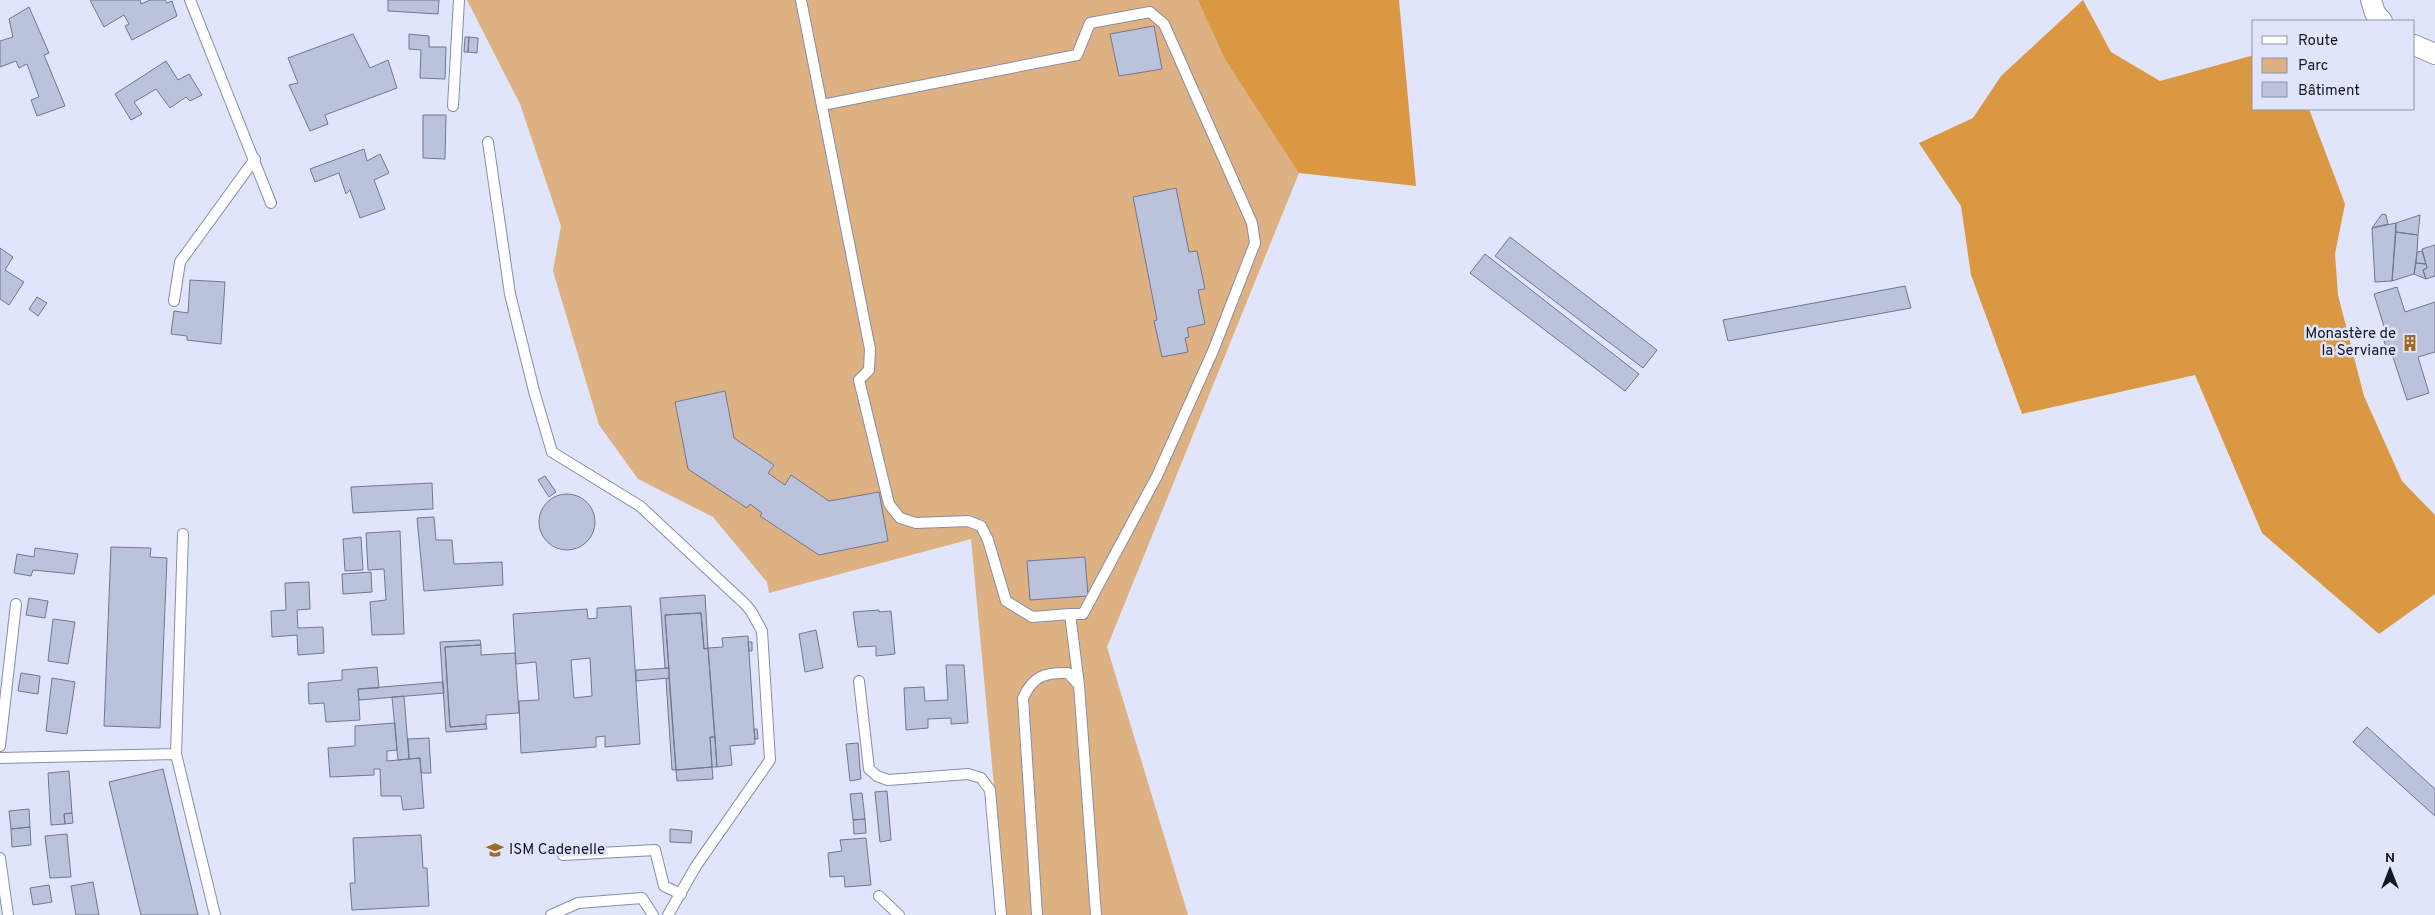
<svg xmlns="http://www.w3.org/2000/svg" width="2435" height="915" font-family="Overpass,sans-serif">
<style>
.green{fill:#ddb181}
.forest{fill:#db9843}
.building{fill:#bbc2dc;stroke:#727790;fill-rule:evenodd}
.lines{fill:none;stroke-linecap:round;stroke-linejoin:round}
.service-casing{stroke:#888ea7;stroke-width:12}
.minor-casing{stroke:#888ea7;stroke-width:22}
.service{stroke:#fff;stroke-width:10}
.minor{stroke:#fff;stroke-width:20}
.labels{text-anchor:middle;dominant-baseline:central;stroke-width:5;stroke-linejoin:round;paint-order:stroke}
.poi-label{font-size:15px;fill:#151720;stroke:#e0e5fb;text-anchor:end}
</style>
<rect width="100%" height="100%" fill="#e0e5fb"/>
<path class="green" d="M 467,0 L 1352,0 L 1335,94 L 1299,173 L 1107,647 L 1188,915 L 1006,915 L 971,539 L 769,593 L 767,582 L 713,517 L 638,479 L 599,425 L 553,271 L 561,226 L 520,104 Z"/>
<path class="forest" d="M 1198,0 L 1399,0 L 1416,186 L 1299,173 L 1225,59 Z
M 2083,0 L 2111,52 L 2160,81 L 2254,55 L 2254,109 L 2309,109 L 2345,204 L 2335,254 L 2338,295 L 2364,396 L 2402,481 L 2435,515 L 2435,594 L 2379,634 L 2262,533 L 2195,375 L 2022,414 L 1971,275 L 1961,206 L 1919,143 L 1973,118 L 2001,76 Z"/>
<path class="building" d="M 90,0 L 140,0 L 141,4 L 150,0 L 165,0 L 167,3 L 172,1 L 177,16 L 132,40 L 125,26 L 129,24 L 124,15 L 104,27 Z
M 388,0 L 439,0 L 438,14 L 388,11 Z
M 29,7 L 49,53 L 44,55 L 65,106 L 37,116 L 31,100 L 39,97 L 27,64 L 19,68 L 16,61 L 0,67 L 0,41 L 13,37 L 9,19 Z
M 1154,26 L 1162,69 L 1119,76 L 1110,34 Z
M 353,34 L 370,68 L 388,60 L 397,88 L 325,115 L 328,124 L 310,131 L 289,85 L 298,83 L 288,58 Z
M 409,34 L 429,36 L 429,47 L 446,47 L 445,79 L 420,78 L 421,50 L 409,49 Z
M 465,37 L 469,37 L 468,52 L 464,52 Z
M 469,37 L 478,38 L 477,53 L 468,52 Z
M 166,61 L 178,80 L 189,74 L 202,95 L 190,101 L 186,97 L 170,108 L 156,89 L 134,102 L 142,114 L 131,120 L 115,94 Z
M 423,115 L 446,115 L 445,159 L 423,158 Z
M 364,149 L 367,161 L 380,154 L 389,173 L 374,180 L 385,209 L 360,218 L 350,190 L 346,194 L 339,173 L 315,182 L 310,169 Z
M 1176,188 L 1189,252 L 1197,251 L 1205,289 L 1198,290 L 1205,324 L 1187,328 L 1189,337 L 1185,338 L 1188,352 L 1162,357 L 1154,321 L 1157,320 L 1133,197 Z
M 2382,214 L 2386,215 L 2388,224 L 2372,228 Z
M 2420,215 L 2418,235 L 2396,232 L 2396,223 Z
M 2396,223 L 2392,281 L 2375,282 L 2372,228 Z
M 2396,232 L 2418,235 L 2417,252 L 2414,274 L 2392,281 Z
M 1510,237 L 1657,350 L 1643,368 L 1495,256 Z
M 2435,245 L 2435,276 L 2426,279 L 2423,270 L 2427,268 L 2422,249 Z
M 0,248 L 13,257 L 5,270 L 24,282 L 9,305 L 0,299 Z
M 2422,251 L 2426,264 L 2416,263 L 2417,252 Z
M 1485,254 L 1639,374 L 1625,391 L 1470,273 Z
M 2416,263 L 2426,264 L 2427,268 L 2423,270 L 2426,279 L 2414,274 Z
M 190,280 L 225,282 L 221,344 L 187,340 L 187,336 L 171,334 L 174,311 L 188,313 Z
M 1905,286 L 1911,308 L 1728,341 L 1723,320 Z
M 2397,287 L 2405,312 L 2435,302 L 2435,352 L 2418,357 L 2429,393 L 2407,400 L 2392,354 L 2388,354 L 2382,334 L 2386,333 L 2374,294 Z
M 37,297 L 47,303 L 38,316 L 29,309 Z
M 725,391 L 734,438 L 774,465 L 768,473 L 785,485 L 791,475 L 829,501 L 879,492 L 888,541 L 819,555 L 760,516 L 762,513 L 750,504 L 747,508 L 688,469 L 675,402 Z
M 545,476 L 556,492 L 549,497 L 538,480 Z
M 432,483 L 433,509 L 353,513 L 351,487 Z
M539 522a28 28 0 1 1 56 0a28 28 0 1 1-56 0Z
M 434,517 L 436,540 L 452,540 L 454,564 L 502,562 L 503,585 L 424,591 L 417,518 Z
M 400,531 L 404,634 L 372,635 L 370,602 L 386,600 L 384,569 L 368,570 L 366,533 Z
M 361,537 L 363,570 L 345,571 L 343,539 Z
M 111,547 L 151,548 L 150,557 L 167,558 L 160,728 L 104,726 Z
M 35,548 L 78,554 L 74,574 L 33,570 L 31,576 L 14,573 L 17,554 L 34,557 Z
M 1085,557 L 1088,596 L 1030,600 L 1027,561 Z
M 371,572 L 372,592 L 343,594 L 342,574 Z
M 309,582 L 310,609 L 297,610 L 298,628 L 323,627 L 324,653 L 298,655 L 297,635 L 272,637 L 271,611 L 286,610 L 285,583 Z
M 705,595 L 708,648 L 704,649 L 701,613 L 665,615 L 669,668 L 665,668 L 660,598 Z
M 29,598 L 48,601 L 45,618 L 26,615 Z
M 631,606 L 640,744 L 605,747 L 605,736 L 596,737 L 596,747 L 521,753 L 519,701 L 539,700 L 536,662 L 516,664 L 513,614 L 587,609 L 588,619 L 597,618 L 597,608 ZM 590,658 L 592,696 L 574,698 L 571,660 Z
M 879,610 L 879,612 L 891,611 L 895,654 L 876,656 L 876,646 L 858,647 L 853,612 Z
M 701,613 L 704,649 L 708,648 L 715,737 L 710,737 L 712,767 L 676,770 L 665,615 Z
M 53,619 L 75,622 L 68,664 L 48,661 Z
M 816,630 L 823,668 L 805,672 L 799,634 Z
M 748,636 L 755,744 L 730,746 L 732,765 L 717,767 L 708,648 L 723,647 L 722,638 Z
M 480,640 L 481,645 L 445,647 L 450,727 L 486,724 L 487,729 L 446,732 L 440,642 Z
M 748,642 L 752,642 L 752,651 L 749,651 Z
M 481,645 L 481,655 L 515,653 L 519,713 L 486,715 L 486,724 L 450,727 L 445,647 Z
M 946,665 L 964,665 L 968,723 L 951,724 L 951,718 L 928,719 L 928,728 L 906,730 L 904,688 L 924,687 L 925,701 L 948,700 Z
M 377,667 L 379,688 L 358,689 L 360,720 L 326,722 L 324,703 L 309,704 L 308,683 L 342,680 L 342,670 Z
M 669,668 L 669,678 L 636,681 L 636,670 Z
M 21,673 L 40,676 L 38,694 L 18,691 Z
M 52,678 L 75,682 L 67,734 L 46,731 Z
M 669,678 L 676,770 L 672,770 L 666,679 Z
M 443,682 L 444,693 L 359,700 L 358,689 Z
M 404,696 L 409,759 L 398,760 L 392,697 Z
M 395,723 L 397,750 L 387,751 L 387,761 L 420,758 L 424,808 L 403,810 L 401,796 L 381,796 L 380,769 L 374,769 L 374,775 L 330,777 L 328,748 L 355,746 L 355,726 Z
M 2367,727 L 2435,789 L 2435,816 L 2353,742 Z
M 754,729 L 757,729 L 758,739 L 755,739 Z
M 710,737 L 715,737 L 717,767 L 712,767 Z
M 429,738 L 431,773 L 421,773 L 420,758 L 409,759 L 408,739 Z
M 858,743 L 861,779 L 850,781 L 846,744 Z
M 712,767 L 713,779 L 677,781 L 676,770 Z
M 163,769 L 198,915 L 141,915 L 109,782 Z
M 69,771 L 72,813 L 64,814 L 65,824 L 51,825 L 48,773 Z
M 887,791 L 891,840 L 880,842 L 875,792 Z
M 862,793 L 865,819 L 853,820 L 850,794 Z
M 29,809 L 30,827 L 11,829 L 9,811 Z
M 72,813 L 73,823 L 65,824 L 64,814 Z
M 865,819 L 866,833 L 854,834 L 853,820 Z
M 30,827 L 31,845 L 12,847 L 11,829 Z
M 670,829 L 692,831 L 691,843 L 670,842 Z
M 67,834 L 71,877 L 50,878 L 45,836 Z
M 421,835 L 423,868 L 427,868 L 429,906 L 352,910 L 350,883 L 355,883 L 353,838 Z
M 866,838 L 871,885 L 845,887 L 844,876 L 830,877 L 828,853 L 842,851 L 840,840 Z
M 93,882 L 99,915 L 76,915 L 71,886 Z
M 49,885 L 52,902 L 33,905 L 30,888 Z"/>
<g class="lines">
<g class="service-casing">
<path id="service" d="M 190,0 L 271,203
M 801,0 L 870,349 L 869,370 L 859,380 L 889,504 L 900,518 L 916,523 L 968,521 L 981,526 L 988,540 L 1006,601 L 1032,617 L 1070,614
M 822,105 L 1077,55 L 1090,23 L 1150,12 L 1164,24 L 1252,223 L 1255,243 L 1213,351 L 1157,476 L 1083,614 L 1070,614 L 1079,685 L 1096,915
M 453,106 L 459,0
M 488,142 L 510,294 L 534,391 L 552,452 L 640,506 L 745,604 L 751,611 L 762,631 L 770,760 L 696,866 L 668,915
M 174,301 L 180,262 L 255,159
M 183,534 L 176,754 L 215,915
M 859,681 L 869,769 L 877,776 L 888,780 L 968,774 L 981,778 L 990,790 L 1001,915
M 0,746 L 16,604
M 0,758 L 176,754
M 563,855 L 655,850 L 664,886 L 681,894
M 0,858 L 8,915
M 879,896 L 899,915
M 551,915 L 578,903 L 642,898 L 653,915
M 1037,915 L 1023,698 C 1033,676 1045,672 1068,673 L 1079,685"/>
</g>
<g class="minor-casing">
<path id="minor" d="M 2371,0 L 2375,13 L 2382,21
M 2414,45 L 2435,54"/>
</g>
<use href="#service" class="service"/>
<use href="#minor" class="minor"/>
</g>
<defs>
<g id="building-bare" transform="scale(1.35)"><path d="M-4-6H4V6H1V3H-1V6H-4ZM-2.5-4.3h1.7v1.8h-1.7ZM.8-4.3h1.7v1.8H.8ZM-2.5-1h1.7V.8h-1.7ZM.8-1h1.7V.8H.8Z" fill="#9f6922" stroke="#e0e5fb" stroke-width="2.5" paint-order="stroke"/></g>
<g id="university-bare" transform="scale(1.35)"><path d="M0-5L7-2L0 1L-7-2ZM-4 1L0 2.5L4 1V4Q0 6-4 4Z" fill="#9f6922" stroke="#e0e5fb" stroke-width="2.5" paint-order="stroke"/></g>
</defs>
<g fill-rule="evenodd">
<use href="#building-bare" x="2410" y="343"/>
<use href="#university-bare" x="495" y="850"/>
</g>
<g class="labels">
<g class="poi-label">
<text x="2396" y="334">Monastère de<tspan x="2396" dy="17">la Serviane</tspan></text>
<text x="509" y="850" text-anchor="start">ISM Cadenelle</text>
</g>
</g>
<rect x="2252" y="20" width="162" height="90" fill="#e0e5fb" stroke="#8f93a3"/>
<rect x="2262" y="36" width="25" height="8" fill="#ffffff" stroke="#8f93a3"/>
<text x="2298" y="45" font-size="15" fill="#151720">Route</text>
<rect x="2262" y="58" width="25" height="15" fill="#ddb181" stroke="#8f93a3"/>
<text x="2298" y="70" font-size="15" fill="#151720">Parc</text>
<rect x="2262" y="82" width="25" height="15" fill="#bbc2dc" stroke="#8f93a3"/>
<text x="2298" y="95" font-size="15" fill="#151720">Bâtiment</text>
<g transform="translate(2390 870)" stroke="#e0e5fb" stroke-width="4" paint-order="stroke">
<path d="M0-4L9 19L0 12L-9 19Z" fill="#151720"/>
<text y="-8" font-size="14" font-weight="bold" text-anchor="middle" fill="#151720">N</text>
</g>
</svg>
